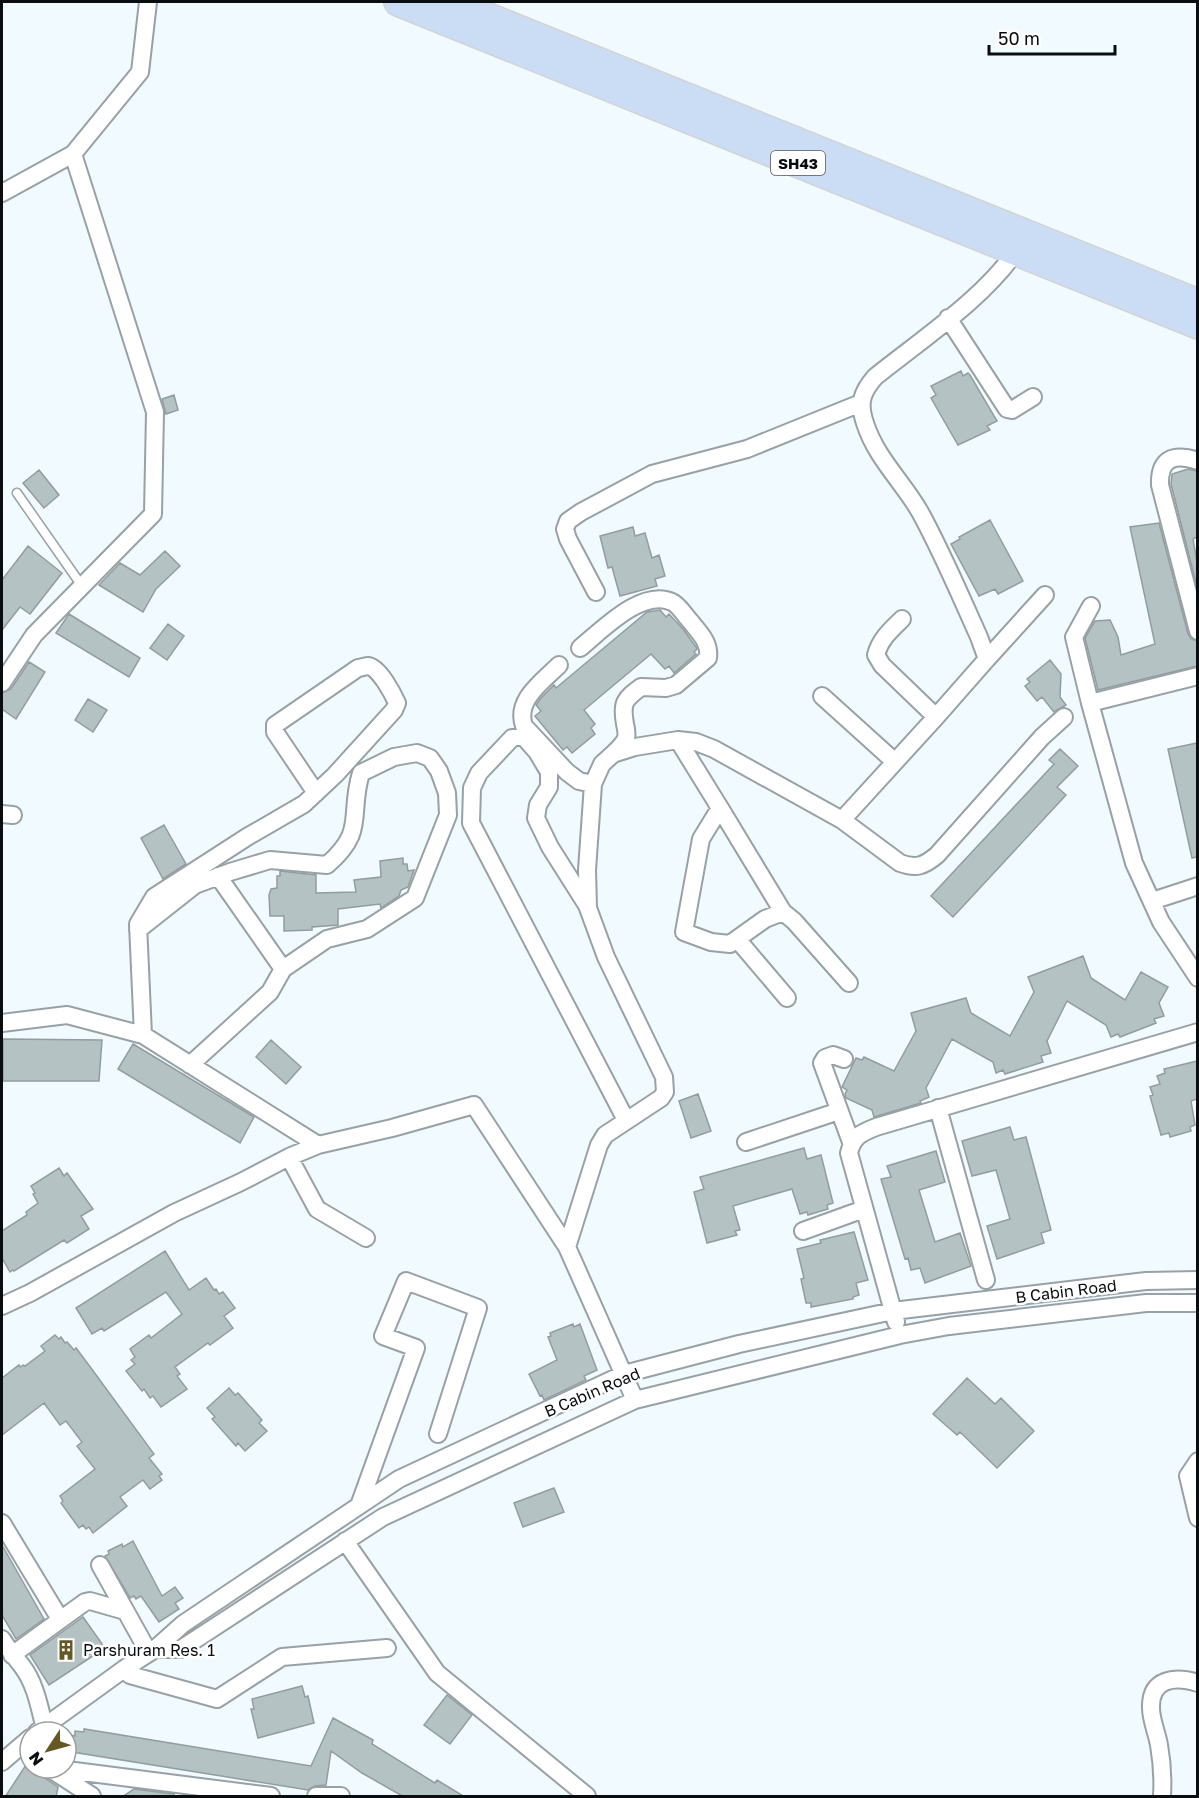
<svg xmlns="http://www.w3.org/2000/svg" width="1199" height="1798" font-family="'Golos Text',sans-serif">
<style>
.building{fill:#b5c2c3;stroke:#919d9e;stroke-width:1.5}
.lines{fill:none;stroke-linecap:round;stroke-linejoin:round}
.service-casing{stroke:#97a1a6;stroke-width:11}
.minor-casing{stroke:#97a1a6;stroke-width:20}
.primary-casing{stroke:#d3d3d4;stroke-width:30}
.service{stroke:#fff;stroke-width:8}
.minor{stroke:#fff;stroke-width:16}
.primary{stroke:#cbddf5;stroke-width:27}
.labels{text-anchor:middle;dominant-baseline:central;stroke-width:5;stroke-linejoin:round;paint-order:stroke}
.shield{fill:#fff;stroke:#545657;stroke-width:1.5}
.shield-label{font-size:15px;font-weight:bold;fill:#0a0d0f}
.street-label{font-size:16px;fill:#0a0d0f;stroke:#fff}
.poi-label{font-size:16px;fill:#0a0d0f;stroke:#fff;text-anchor:start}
</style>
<rect width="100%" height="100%" fill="#f1fafe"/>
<path class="building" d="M 961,371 L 963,376 L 968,373 L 970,375 L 997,421 L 987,426 L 990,430 L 958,445 L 931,398 L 936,395 L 931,386 Z
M 174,395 L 178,410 L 166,414 L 162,399 Z
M 1188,469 L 1197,471 L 1197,537 L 1193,539 L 1197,562 L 1197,587 L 1171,484 L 1172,474 Z
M 39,470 L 59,495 L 44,508 L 23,483 Z
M 990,520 L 1023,581 L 998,594 L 995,589 L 979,596 L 951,544 L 960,539 L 959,537 Z
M 1159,523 L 1188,634 L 1191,639 L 1197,641 L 1197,666 L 1098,690 L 1085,638 L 1095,621 L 1110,620 L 1118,637 L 1121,655 L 1155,644 L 1130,527 Z
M 633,527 L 635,536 L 645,533 L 652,558 L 659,555 L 665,576 L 655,579 L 657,586 L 620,596 L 612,567 L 608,568 L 600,536 Z
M 28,546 L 62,573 L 30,614 L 20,607 L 2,630 L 2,580 Z
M 165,551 L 180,566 L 156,589 L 143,612 L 99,585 L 120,563 L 140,575 Z
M 660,610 L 666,617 L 669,614 L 683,629 L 696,647 L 697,649 L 694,652 L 696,654 L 674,673 L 669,666 L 665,669 L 651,654 L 584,710 L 595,724 L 591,728 L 595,734 L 572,753 L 567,747 L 563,750 L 535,716 L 541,711 L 536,705 L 540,699 L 554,685 L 556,688 L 647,612 Z
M 69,614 L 140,658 L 129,677 L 56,633 Z
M 168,624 L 184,636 L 167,660 L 150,648 Z
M 1050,660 L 1061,674 L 1060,697 L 1066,705 L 1054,712 L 1042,697 L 1037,701 L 1025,686 L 1030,682 L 1027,679 Z
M 29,662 L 45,672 L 16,719 L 2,709 L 2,693 L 11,689 Z
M 88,699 L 107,710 L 93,732 L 75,720 Z
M 1197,743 L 1197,857 L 1192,858 L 1168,749 Z
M 1060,749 L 1078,766 L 1057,787 L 1066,795 L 953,917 L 931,896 L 1054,764 L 1049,760 Z
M 164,825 L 186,864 L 163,879 L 141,838 Z
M 403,858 L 403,864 L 407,864 L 408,871 L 414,870 L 408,887 L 401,890 L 399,896 L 381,908 L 380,904 L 338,909 L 338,925 L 312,927 L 312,930 L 284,931 L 284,916 L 270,916 L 269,895 L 271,889 L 277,888 L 277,876 L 280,876 L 280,871 L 316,875 L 316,893 L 356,892 L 354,880 L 381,877 L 380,861 Z
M 1083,956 L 1091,978 L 1125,1000 L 1141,972 L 1168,987 L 1159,1003 L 1164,1016 L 1154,1019 L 1156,1023 L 1120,1037 L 1118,1034 L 1111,1037 L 1106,1025 L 1067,1001 L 1047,1041 L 1051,1053 L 1041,1056 L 1043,1062 L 1005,1074 L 1003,1070 L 996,1073 L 993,1062 L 952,1039 L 926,1088 L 929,1097 L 920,1101 L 921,1103 L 874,1117 L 872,1110 L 846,1098 L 845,1094 L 847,1090 L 842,1087 L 856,1058 L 862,1060 L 864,1057 L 894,1071 L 916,1031 L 911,1013 L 966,998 L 971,1013 L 1010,1036 L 1034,992 L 1028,977 Z
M 3,1039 L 102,1040 L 99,1081 L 3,1081 Z
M 271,1040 L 301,1067 L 286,1084 L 256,1057 Z
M 133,1044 L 254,1117 L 240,1143 L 118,1069 Z
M 1197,1061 L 1197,1099 L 1191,1101 L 1195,1125 L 1190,1127 L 1191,1131 L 1170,1137 L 1169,1133 L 1161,1135 L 1150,1096 L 1153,1095 L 1150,1087 L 1160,1084 L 1157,1076 L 1165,1073 L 1164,1069 Z
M 698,1094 L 711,1131 L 691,1138 L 679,1101 Z
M 1010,1127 L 1014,1140 L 1026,1137 L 1051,1230 L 1041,1233 L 1044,1243 L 997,1259 L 987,1226 L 1010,1219 L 996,1170 L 972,1176 L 962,1141 Z
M 804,1148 L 807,1159 L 821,1155 L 833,1203 L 827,1205 L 828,1209 L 808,1215 L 807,1212 L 800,1214 L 792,1189 L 733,1206 L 740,1230 L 735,1231 L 737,1235 L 707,1243 L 694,1192 L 704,1189 L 700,1177 Z
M 936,1151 L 945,1182 L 919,1190 L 935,1242 L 960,1233 L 971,1266 L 925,1283 L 920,1268 L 911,1270 L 908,1258 L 905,1259 L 881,1179 L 891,1177 L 887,1166 Z
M 59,1168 L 64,1176 L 67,1173 L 93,1209 L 81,1216 L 89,1229 L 67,1243 L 64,1240 L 14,1271 L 13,1270 L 10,1272 L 2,1258 L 2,1231 L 27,1215 L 26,1212 L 38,1203 L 33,1194 L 35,1193 L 31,1186 Z
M 854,1232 L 868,1280 L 856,1283 L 859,1295 L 853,1297 L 853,1299 L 811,1307 L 811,1303 L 806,1303 L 801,1279 L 804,1278 L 797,1249 L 821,1243 L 820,1240 Z
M 165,1251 L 189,1290 L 206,1278 L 214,1290 L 216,1289 L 219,1294 L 223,1292 L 235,1308 L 224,1316 L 233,1328 L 210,1345 L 208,1343 L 175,1367 L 180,1374 L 177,1376 L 187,1389 L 161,1407 L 153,1396 L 150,1398 L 144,1389 L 142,1391 L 126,1371 L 135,1364 L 131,1360 L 135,1357 L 130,1349 L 149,1335 L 151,1338 L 182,1314 L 166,1292 L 104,1331 L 102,1328 L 92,1334 L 76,1308 Z
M 573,1324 L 574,1327 L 580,1324 L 597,1370 L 584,1376 L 586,1380 L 544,1400 L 542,1395 L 540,1396 L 529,1374 L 557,1360 L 548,1337 L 551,1336 L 550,1333 Z
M 55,1335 L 59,1339 L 61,1337 L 65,1343 L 67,1342 L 74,1350 L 76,1348 L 91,1368 L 154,1454 L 149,1458 L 162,1474 L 159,1476 L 162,1480 L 150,1489 L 143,1480 L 120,1497 L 127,1506 L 93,1533 L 89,1527 L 86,1529 L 83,1525 L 79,1528 L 61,1503 L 63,1501 L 60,1496 L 95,1469 L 77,1446 L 82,1442 L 66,1421 L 60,1425 L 44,1403 L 2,1435 L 2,1378 L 19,1365 L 20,1367 L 23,1365 L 25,1366 L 45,1351 L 41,1346 Z
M 967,1378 L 995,1404 L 1001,1398 L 1034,1431 L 997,1468 L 960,1432 L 957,1435 L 933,1414 Z
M 229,1388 L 235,1395 L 238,1393 L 255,1412 L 262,1420 L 259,1423 L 267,1431 L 245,1451 L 238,1443 L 236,1446 L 212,1419 L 215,1417 L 207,1408 Z
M 554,1488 L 564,1512 L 523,1527 L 514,1503 Z
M 133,1541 L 162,1596 L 175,1587 L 183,1598 L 175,1603 L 179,1609 L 159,1622 L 141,1596 L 136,1599 L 134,1596 L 130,1598 L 105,1556 L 109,1554 L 108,1551 L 122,1544 L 123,1547 Z
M 2,1545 L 44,1619 L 16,1639 L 2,1615 Z
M 83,1617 L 105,1648 L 49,1685 L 30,1655 Z
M 302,1686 L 305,1697 L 308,1696 L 314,1723 L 258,1738 L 251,1709 L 254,1709 L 252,1699 Z
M 447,1695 L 472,1715 L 450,1744 L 424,1725 Z
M 333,1718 L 373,1740 L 372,1744 L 435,1783 L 437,1780 L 465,1797 L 404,1797 L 362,1773 L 331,1751 L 326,1785 L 315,1786 L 308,1790 L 66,1751 L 66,1734 L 75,1736 L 75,1731 L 84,1732 L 84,1729 L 311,1766 Z
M 26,1765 L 58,1787 L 56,1797 L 5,1797 Z
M 134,1789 L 174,1794 L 175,1797 L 122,1797 Z"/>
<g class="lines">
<g class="service-casing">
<path id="service" d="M 17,493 L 82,586"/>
</g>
<g class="minor-casing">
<path id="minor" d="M 2,193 L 73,154
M 948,318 L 1007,409 L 1012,410 L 1033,397
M 1198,461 C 1174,453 1159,458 1160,485 L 1198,631
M 596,592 L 568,539 L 565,529 L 568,521 L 581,512 L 652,474 L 747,449 L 861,403
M 1091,606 L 1074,637 L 1090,703 L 1134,863 L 1161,922 L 1198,978
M 902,619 C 891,630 880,639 876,655 L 882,665 L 936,717
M 580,648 C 602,630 642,588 672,602 C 679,605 685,616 691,622 C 700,634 710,642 708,658 L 676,685 L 666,688 L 641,687 C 625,699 621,702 625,724 C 626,728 627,734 626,738 C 624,744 617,750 613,754
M 987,659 L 1045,595
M 559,665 C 542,682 515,700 524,726 L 567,772 L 579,781 L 593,784
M 2,683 L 34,635 L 153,514 L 155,412 L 73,154 L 140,72 L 148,2
M 822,696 L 895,762
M 1090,703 L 1198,676
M 678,740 L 720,808 L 701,839 L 684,932 L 711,942 L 730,944 L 765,919 L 783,912 L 794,921 L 849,983
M 720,808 L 783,912
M 2,814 L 13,815
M 842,820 L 936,717 L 987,659 L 979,637 C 960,595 942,552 920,512 C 903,482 876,458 865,423 C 858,403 862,392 875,377 C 922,339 988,296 1020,245
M 218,876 L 283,969
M 1152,901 L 1198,886
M 588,907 L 550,847 L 536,818 L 538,805 L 549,787 L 549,772 L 537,752 L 523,736 L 512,738 L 479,773 L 472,788 L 471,823 L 626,1120
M 138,930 L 195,885 L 230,872 L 270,860 L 327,865 C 367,830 348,816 361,773 L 394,757 L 417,753 L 430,758 L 439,771 L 447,793 L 448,815 L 415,898 L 367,929 L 327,939 L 283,969 L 270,992 L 190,1065
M 737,939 L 787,998
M 2,1023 L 67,1015 L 143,1035 L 318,1145
M 143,1035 L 138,924 L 154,897 L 247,837 L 304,804 L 335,775 L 394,710 L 397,703 C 393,694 379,667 368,666 C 366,666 360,668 358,668 L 275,725 L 275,732 L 316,793
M 844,1059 L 833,1055 L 825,1058 L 822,1063 L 851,1142
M 938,1108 L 986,1280
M 746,1142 L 839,1111
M 289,1157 L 317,1209 L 366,1238
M 803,1231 L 864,1209
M 567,1247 L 599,1145 L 605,1135 L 661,1098 L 665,1092 L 664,1077 L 606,957 L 588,908 L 587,870 L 593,784 L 602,764 L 613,754 L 635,747 L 678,740 L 696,742 L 714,749 L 842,820 L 900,863 C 916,869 924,866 937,855 L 1042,737 L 1064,717
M 2,1306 L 30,1293 L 174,1213 L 241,1182 L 289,1157 L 318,1145 L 392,1128 L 474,1105 L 567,1247 L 635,1400
M 896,1322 L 849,1153 C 853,1136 861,1133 876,1127 L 1198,1032
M 1198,1461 L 1188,1476 L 1198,1518
M 360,1503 L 416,1348 L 383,1336 L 406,1281 L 478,1308 L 438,1434
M 2,1523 L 60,1619
M 345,1541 L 437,1673 L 587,1796
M 100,1565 L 149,1653
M 2,1639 C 8,1649 15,1657 22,1666 C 35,1683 39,1705 44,1725
M 155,1649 L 181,1649 L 383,1517 L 635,1400 L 900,1335 L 949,1326 L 1146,1303 L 1198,1303
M 12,1655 L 85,1602 L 90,1601 L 125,1611
M 124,1669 L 155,1649 L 183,1624 L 399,1479 L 624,1374 L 739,1344 L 893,1311 L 1146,1281 L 1198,1280
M 37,1732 L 124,1669 L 130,1675 L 217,1699 L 282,1657 L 387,1648
M 2,1762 L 30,1738
M 51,1768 L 271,1796
M 52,1770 L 92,1796
M 316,1796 L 341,1796
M 1162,1796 C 1163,1779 1162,1762 1159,1745 C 1157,1733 1151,1720 1151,1708 C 1150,1678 1175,1676 1198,1683"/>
</g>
<g class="primary-casing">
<path id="primary" d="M 398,2 L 1198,325
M 451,2 L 1198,303"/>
</g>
<use href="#service" class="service"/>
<use href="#minor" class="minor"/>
<use href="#primary" class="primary"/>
</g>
<defs>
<g id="building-bare" transform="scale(1.62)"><path d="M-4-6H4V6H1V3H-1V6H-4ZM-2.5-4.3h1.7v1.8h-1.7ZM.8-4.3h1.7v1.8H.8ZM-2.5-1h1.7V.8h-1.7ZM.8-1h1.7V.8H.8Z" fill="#665825" stroke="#fff" stroke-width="2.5" paint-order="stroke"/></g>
</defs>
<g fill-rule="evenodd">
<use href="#building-bare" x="66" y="1650"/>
</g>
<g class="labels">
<rect class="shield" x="771" y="151" width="54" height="24" rx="4.5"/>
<g class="shield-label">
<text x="798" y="163">SH43</text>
</g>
<g class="street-label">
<text transform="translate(1066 1291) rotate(-7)">B Cabin Road</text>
<text transform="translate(592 1392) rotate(-23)">B Cabin Road</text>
</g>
<g class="poi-label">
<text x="83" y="1650">Parshuram Res. 1</text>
</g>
</g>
<rect width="1199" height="1798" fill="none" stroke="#0a0d0f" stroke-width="6"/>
<g transform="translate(48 1750) rotate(234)"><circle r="28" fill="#ffffff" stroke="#9d9e9f" stroke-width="1.5"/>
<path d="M0-4.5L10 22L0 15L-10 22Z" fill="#665825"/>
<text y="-9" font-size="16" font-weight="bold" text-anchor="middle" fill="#0a0d0f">N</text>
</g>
<path d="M989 45v9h126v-9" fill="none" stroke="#0a0d0f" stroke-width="3"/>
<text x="998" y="45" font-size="18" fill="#0a0d0f" stroke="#ffffff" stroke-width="4.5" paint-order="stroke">50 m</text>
</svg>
